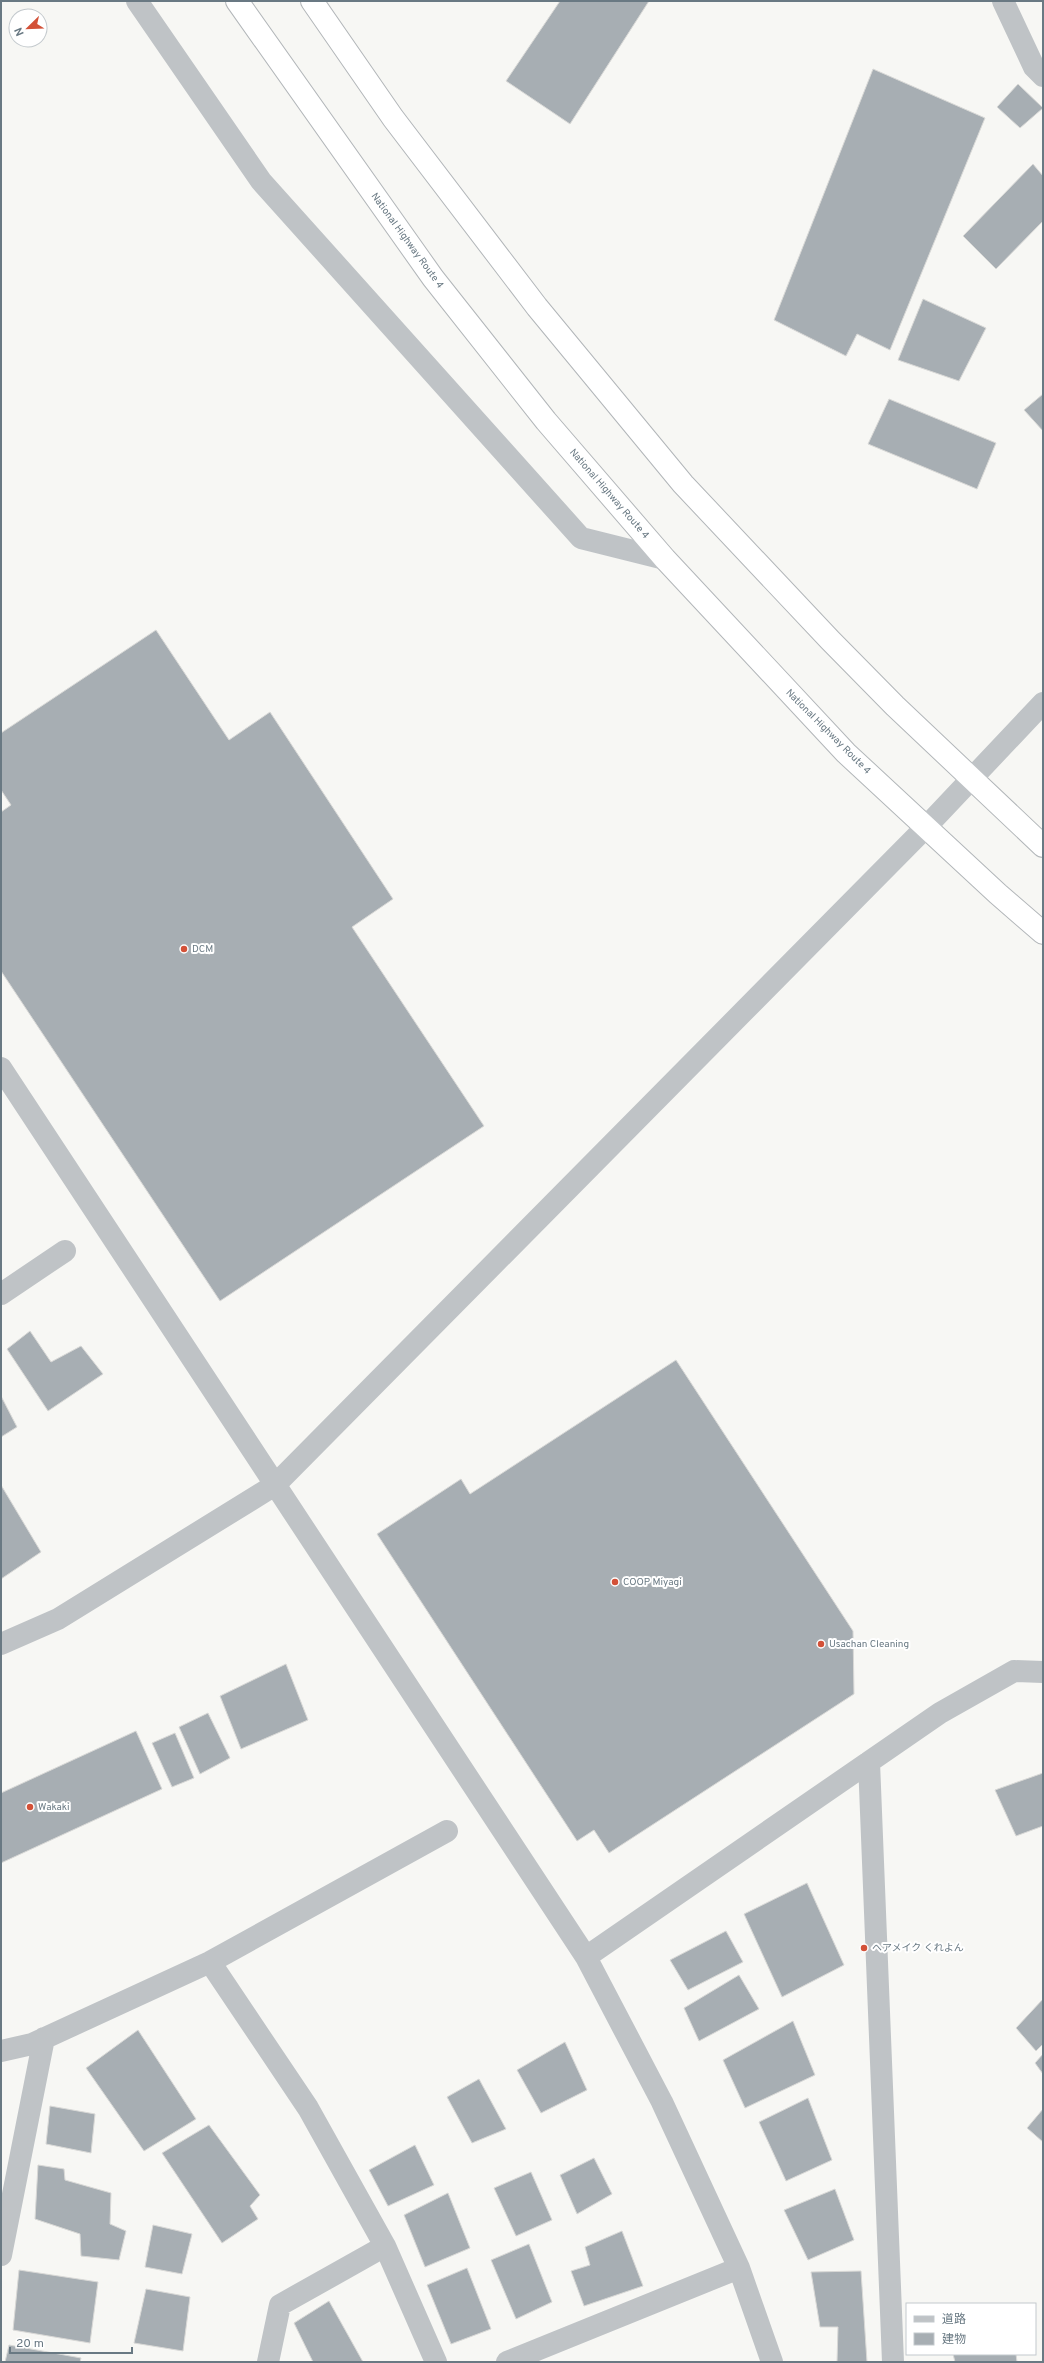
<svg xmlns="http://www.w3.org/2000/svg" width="1044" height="2363" font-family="Overpass,'Noto Sans JP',sans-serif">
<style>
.building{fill:#a7aeb3;stroke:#d9d9d7}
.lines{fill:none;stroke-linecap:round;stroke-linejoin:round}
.highway-casing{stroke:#b2b6b9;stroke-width:24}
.minor{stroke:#bfc3c6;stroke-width:22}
.highway{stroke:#fff;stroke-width:22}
.poi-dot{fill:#d35138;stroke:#fff;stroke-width:1.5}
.labels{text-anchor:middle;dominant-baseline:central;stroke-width:4;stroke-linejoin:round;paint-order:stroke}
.street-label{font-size:10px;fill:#697983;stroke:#fff}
.poi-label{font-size:10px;fill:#697983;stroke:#fff;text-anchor:start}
</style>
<rect width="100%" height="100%" fill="#f7f7f4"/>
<path class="building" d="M 560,1 L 649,1 L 570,124 L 506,81 Z
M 873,69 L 985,118 L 890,350 L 857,334 L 846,356 L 774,320 Z
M 1018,84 L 1043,108 L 1020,128 L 997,107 Z
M 1033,164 L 1043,176 L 1043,221 L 996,269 L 963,236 Z
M 923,299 L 986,328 L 959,381 L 898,360 Z
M 1043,394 L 1043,431 L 1024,410 Z
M 889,399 L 996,443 L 977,489 L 868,444 Z
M 156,630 L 229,740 L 270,712 L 393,899 L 352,927 L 484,1126 L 220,1301 L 1,971 L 1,812 L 11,805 L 1,790 L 1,733 Z
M 30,1331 L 51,1362 L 81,1346 L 103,1374 L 48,1411 L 7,1349 Z
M 676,1360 L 853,1631 L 854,1694 L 609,1853 L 594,1830 L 577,1841 L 377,1534 L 461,1479 L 470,1494 Z
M 1,1396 L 17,1427 L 1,1437 Z
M 1,1485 L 41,1552 L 1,1579 Z
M 286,1664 L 308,1720 L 241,1749 L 220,1696 Z
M 208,1713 L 230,1758 L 200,1774 L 179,1727 Z
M 136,1731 L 162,1789 L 1,1863 L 1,1793 Z
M 175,1733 L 194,1778 L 172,1787 L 152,1743 Z
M 1043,1773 L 1043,1826 L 1016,1836 L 995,1790 Z
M 807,1883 L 844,1965 L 782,1997 L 744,1914 Z
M 726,1931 L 743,1962 L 688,1990 L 670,1960 Z
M 739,1975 L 759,2009 L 699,2041 L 684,2008 Z
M 1043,1999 L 1043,2044 L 1036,2051 L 1016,2028 Z
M 793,2021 L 815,2075 L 745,2108 L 723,2060 Z
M 138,2030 L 196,2119 L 144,2151 L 86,2068 Z
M 565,2042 L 587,2090 L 541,2113 L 517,2070 Z
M 1043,2054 L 1043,2074 L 1035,2063 Z
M 479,2079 L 506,2129 L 472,2143 L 447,2097 Z
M 808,2098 L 832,2160 L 786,2181 L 759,2122 Z
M 50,2106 L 95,2114 L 91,2153 L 46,2144 Z
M 1043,2109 L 1043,2142 L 1027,2128 Z
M 209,2125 L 260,2195 L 250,2206 L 258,2219 L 222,2243 L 162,2153 Z
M 415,2145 L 434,2185 L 388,2206 L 369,2170 Z
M 594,2158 L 612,2194 L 577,2214 L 560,2175 Z
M 38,2165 L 64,2169 L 65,2180 L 111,2193 L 110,2224 L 126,2231 L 119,2260 L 81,2256 L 80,2234 L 35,2219 Z
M 531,2172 L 552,2220 L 516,2236 L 494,2188 Z
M 835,2189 L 854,2240 L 808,2260 L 784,2210 Z
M 448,2193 L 470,2248 L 425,2267 L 404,2215 Z
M 153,2225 L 192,2234 L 182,2274 L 145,2267 Z
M 622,2231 L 643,2286 L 584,2306 L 571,2271 L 590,2265 L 585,2247 Z
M 529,2244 L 552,2302 L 516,2319 L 491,2260 Z
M 467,2268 L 491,2329 L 451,2344 L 427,2285 Z
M 19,2270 L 98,2282 L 90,2343 L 13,2330 Z
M 861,2271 L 867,2362 L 837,2362 L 838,2327 L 820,2327 L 811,2272 Z
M 146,2289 L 190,2297 L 183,2351 L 134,2343 Z
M 329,2301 L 363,2362 L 313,2362 L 294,2323 Z
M 9,2345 L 81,2358 L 80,2362 L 5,2362 Z
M 953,2354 L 1016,2354 L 1017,2362 L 955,2362 Z"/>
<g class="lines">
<g class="highway-casing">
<path id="highway" d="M 237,1 L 433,278 L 546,421 L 665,559 L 846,753 L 998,894 L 1043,933
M 312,1 L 393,118 L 537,307 L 683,484 L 830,640 L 895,706 L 1043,846"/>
</g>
<path class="minor" d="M 137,1 L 261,181 L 581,538 L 665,559
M 1003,1 L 1034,67 L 1043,76
M 1,1068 L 586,1957 L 662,2102 L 739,2268 L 772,2362
M 1,1294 L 65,1251
M 1,1644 L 58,1619 L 275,1485 L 926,827 L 1043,703
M 869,1762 L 893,2362
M 586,1957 L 940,1713 L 1014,1671 L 1043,1672
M 210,1962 L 308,2108 L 385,2246 L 436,2362
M 1,2051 L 32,2044 L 210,1962 L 447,1831
M 1,2255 L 44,2038
M 268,2362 L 280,2305 L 385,2246
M 507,2362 L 739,2268"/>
<use href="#highway" class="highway"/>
</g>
<g class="poi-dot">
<circle cx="184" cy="949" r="4"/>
<circle cx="615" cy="1582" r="4"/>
<circle cx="821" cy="1644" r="4"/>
<circle cx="30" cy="1807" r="4"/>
<circle cx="864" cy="1948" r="4"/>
</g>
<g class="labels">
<g class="street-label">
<text transform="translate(407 241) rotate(54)">National Highway Route 4</text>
<text transform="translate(609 494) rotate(49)">National Highway Route 4</text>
<text transform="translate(828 732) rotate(45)">National Highway Route 4</text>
</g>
<g class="poi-label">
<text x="192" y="949">DCM</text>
<text x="623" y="1582">COOP Miyagi</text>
<text x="829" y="1644">Usachan Cleaning</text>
<text x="38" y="1807">Wakaki</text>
<text x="872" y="1948">ヘアメイク くれよん</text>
</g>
</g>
<rect width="1044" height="2363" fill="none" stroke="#697983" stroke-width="4"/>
<rect x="906" y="2303" width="130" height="52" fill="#ffffff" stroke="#c3c9cd"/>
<rect x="914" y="2316" width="20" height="6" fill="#bfc3c6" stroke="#c3c9cd"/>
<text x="942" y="2323" font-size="12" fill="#697983">道路</text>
<rect x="914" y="2333" width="20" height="12" fill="#a7aeb3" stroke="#c3c9cd"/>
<text x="942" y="2343" font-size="12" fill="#697983">建物</text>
<g transform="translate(28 28) rotate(247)"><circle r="19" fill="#ffffff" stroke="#c3c9cd"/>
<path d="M0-3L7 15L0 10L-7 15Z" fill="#d35138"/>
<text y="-6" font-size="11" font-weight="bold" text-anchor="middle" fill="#697983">N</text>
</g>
<path d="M10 2347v6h122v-6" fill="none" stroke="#697983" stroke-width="2"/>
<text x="16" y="2347" font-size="12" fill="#697983" stroke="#ffffff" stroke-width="3" paint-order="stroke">20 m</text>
</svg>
